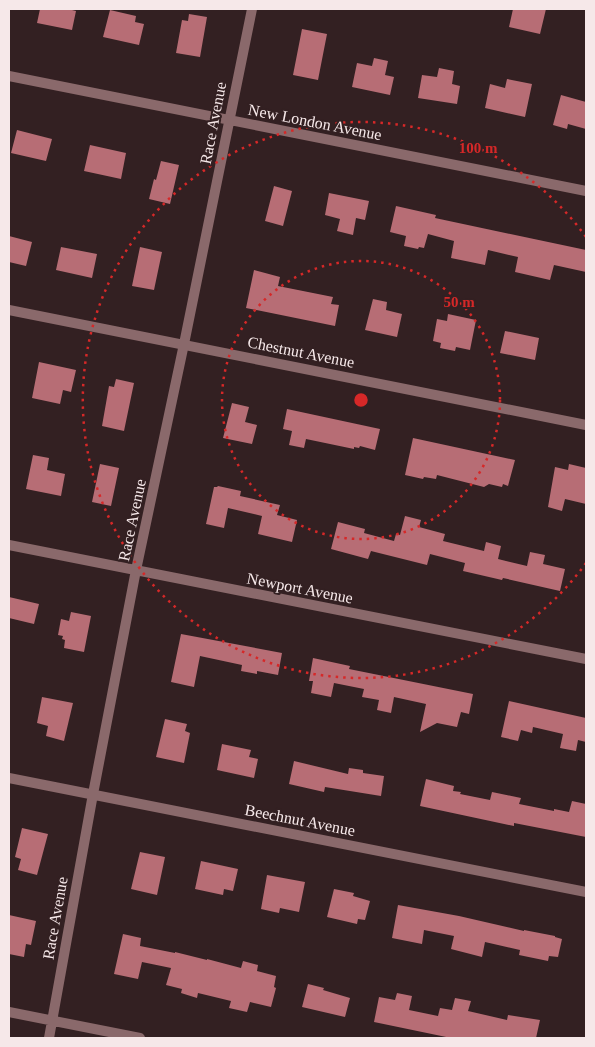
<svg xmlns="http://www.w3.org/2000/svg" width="595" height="1047" font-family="Georgia,serif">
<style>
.building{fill:#b76d75}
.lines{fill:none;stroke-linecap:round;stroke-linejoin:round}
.street{stroke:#8a696b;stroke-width:10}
.ring{fill:none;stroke:#d62828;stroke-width:2.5;stroke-dasharray:2.5 5}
.labels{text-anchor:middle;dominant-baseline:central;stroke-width:4;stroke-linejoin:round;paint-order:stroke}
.street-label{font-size:16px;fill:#f6e8e9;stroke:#332022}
.centre{fill:#d62828;stroke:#332022;stroke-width:2.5}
.ring-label{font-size:15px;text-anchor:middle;font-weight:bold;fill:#d62828;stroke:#332022;stroke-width:4;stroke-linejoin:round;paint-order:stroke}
</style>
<rect width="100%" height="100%" fill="#332022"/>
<path class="building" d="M 40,9 L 68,9 L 76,11 L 72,30 L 37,23 Z
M 513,9 L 546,9 L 540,34 L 509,27 Z
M 110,10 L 136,16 L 135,22 L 144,24 L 139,45 L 103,37 Z
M 189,14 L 207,17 L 200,57 L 176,53 L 182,20 L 188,21 Z
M 302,29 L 327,34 L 318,80 L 293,75 Z
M 374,58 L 388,61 L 385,75 L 394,77 L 390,95 L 352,87 L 357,63 L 372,66 Z
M 439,68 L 454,71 L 452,84 L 460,86 L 457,104 L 418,98 L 422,75 L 437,77 Z
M 507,79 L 532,84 L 525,117 L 485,108 L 490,84 L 505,88 Z
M 561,95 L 586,102 L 586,129 L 568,124 L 567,129 L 553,125 Z
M 17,130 L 52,139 L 46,161 L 11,153 Z
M 90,145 L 126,153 L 121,179 L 84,171 Z
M 161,161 L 179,165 L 170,204 L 149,199 L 154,179 L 156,180 Z
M 274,186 L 292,191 L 283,226 L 265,221 Z
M 329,193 L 369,201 L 365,220 L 356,218 L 353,235 L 337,231 L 340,219 L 325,215 Z
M 396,206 L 436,215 L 435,218 L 586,250 L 586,272 L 554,265 L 550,280 L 515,272 L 518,257 L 488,250 L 485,265 L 451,258 L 454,241 L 428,234 L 424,248 L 419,247 L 418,249 L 404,246 L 406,236 L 390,232 Z
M 9,236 L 32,242 L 26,266 L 9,262 Z
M 61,247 L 97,254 L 92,278 L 56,270 Z
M 140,247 L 162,252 L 154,290 L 132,286 Z
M 254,270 L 280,277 L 278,286 L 333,297 L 331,304 L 339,305 L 335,326 L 246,308 Z
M 373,299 L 387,302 L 386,310 L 402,314 L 397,337 L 365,330 Z
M 448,314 L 476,320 L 470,350 L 456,347 L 455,351 L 440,348 L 441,343 L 433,341 L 437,319 L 447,321 Z
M 505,331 L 539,338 L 535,360 L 500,353 Z
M 39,362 L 76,370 L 71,392 L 63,390 L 60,404 L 32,398 Z
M 116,379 L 134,383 L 124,431 L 102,426 L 109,386 L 114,387 Z
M 232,403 L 249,407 L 245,422 L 257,425 L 252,444 L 223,438 Z
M 287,409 L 380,429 L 375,450 L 360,446 L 359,448 L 354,447 L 354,449 L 306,439 L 304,448 L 289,445 L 292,431 L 283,429 Z
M 413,438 L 515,460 L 508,486 L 503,484 L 502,487 L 489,484 L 484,487 L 437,475 L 436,479 L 424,477 L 423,479 L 405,475 Z
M 33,455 L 49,458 L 47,470 L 65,474 L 61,496 L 26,489 Z
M 100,464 L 119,468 L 111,506 L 92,502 Z
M 569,464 L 586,468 L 586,504 L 565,499 L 562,511 L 548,507 L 555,467 L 568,470 Z
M 218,486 L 241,491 L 240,496 L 280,505 L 277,515 L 297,520 L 292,542 L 258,534 L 262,516 L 228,508 L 224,528 L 206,524 L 214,487 L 217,487 Z
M 405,516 L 421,520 L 419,527 L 445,534 L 443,541 L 484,551 L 486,542 L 501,546 L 498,559 L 527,566 L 530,552 L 545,555 L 543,564 L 565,569 L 560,591 L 503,578 L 502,580 L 463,571 L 465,563 L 430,554 L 427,565 L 371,551 L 368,559 L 331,549 L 338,522 L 365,529 L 364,533 L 394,541 L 396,534 L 400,535 Z
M 9,597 L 39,604 L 34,624 L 9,618 Z
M 71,612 L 91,616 L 84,652 L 64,648 L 65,640 L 62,639 L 63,636 L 58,635 L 61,619 L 69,621 Z
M 181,634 L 282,653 L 278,675 L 257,671 L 257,674 L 241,671 L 242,665 L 200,656 L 194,687 L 171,682 Z
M 313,658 L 350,666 L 349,669 L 473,694 L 469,714 L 461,712 L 457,727 L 437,723 L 420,732 L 426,704 L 394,697 L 391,713 L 377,710 L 379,700 L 362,697 L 364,689 L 334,683 L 331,697 L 311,693 L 313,681 L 309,681 Z
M 42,697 L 73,703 L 64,741 L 46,736 L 48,726 L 37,723 Z
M 509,701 L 586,718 L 586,742 L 578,740 L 576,751 L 560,748 L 563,734 L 533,727 L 532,733 L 521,730 L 518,741 L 501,737 Z
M 165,719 L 187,724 L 185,731 L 190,733 L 184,763 L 156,757 Z
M 222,744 L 251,750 L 249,757 L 258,759 L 254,778 L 217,770 Z
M 294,761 L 348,774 L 349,768 L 363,770 L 363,773 L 384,776 L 381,796 L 325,787 L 324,792 L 289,784 Z
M 426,779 L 454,786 L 453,791 L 461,792 L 460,794 L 490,800 L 492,792 L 521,798 L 519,804 L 554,811 L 554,809 L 569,812 L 572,801 L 586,804 L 586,837 L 514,823 L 514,826 L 420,806 Z
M 22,828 L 48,834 L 37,875 L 18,870 L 21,859 L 15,857 Z
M 140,852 L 165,857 L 157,895 L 131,889 Z
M 201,861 L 238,869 L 233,891 L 224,889 L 223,895 L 195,889 Z
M 267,875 L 305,882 L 299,912 L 280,908 L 279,913 L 261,909 Z
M 334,889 L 354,893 L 353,896 L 370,901 L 365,920 L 358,919 L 357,924 L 327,917 Z
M 398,905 L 459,916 L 524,931 L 524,930 L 555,936 L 555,937 L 562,939 L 558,957 L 549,956 L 548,961 L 519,955 L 520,950 L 485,942 L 482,957 L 451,949 L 454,936 L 424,930 L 422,944 L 392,938 Z
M 9,915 L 36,921 L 31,945 L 26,944 L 24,957 L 9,954 Z
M 123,934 L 141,938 L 140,946 L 175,953 L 175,952 L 207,960 L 207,959 L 241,968 L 243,961 L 258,965 L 257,971 L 276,976 L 274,987 L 276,988 L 271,1007 L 250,1002 L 247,1012 L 229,1008 L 231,1001 L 198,993 L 197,998 L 181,993 L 182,989 L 166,985 L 171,968 L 142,962 L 138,979 L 114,974 Z
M 308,984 L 324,988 L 323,990 L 350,998 L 345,1017 L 302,1007 Z
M 397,993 L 412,996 L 409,1010 L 438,1016 L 440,1008 L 452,1010 L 455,998 L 471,1001 L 468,1011 L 507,1020 L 508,1015 L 540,1020 L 536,1038 L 451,1038 L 374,1022 L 379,997 L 395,1000 Z"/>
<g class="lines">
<path class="street" d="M 9,76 L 586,191
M 9,310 L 586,425
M 9,545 L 586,659
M 9,778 L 586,892
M 9,1012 L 140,1038
M 49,1038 L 93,794 L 136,570 L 184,344 L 252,9"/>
</g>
<g class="ring">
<circle cx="361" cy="400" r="139"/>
<path d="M586 563A278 278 0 1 1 586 237"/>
</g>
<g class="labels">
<g class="street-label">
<text transform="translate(315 122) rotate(11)">New London Avenue</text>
<text transform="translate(213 123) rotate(-79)">Race Avenue</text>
<text transform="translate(301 352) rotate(11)">Chestnut Avenue</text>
<text transform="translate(132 520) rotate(-78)">Race Avenue</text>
<text transform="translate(300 588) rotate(11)">Newport Avenue</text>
<text transform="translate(300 820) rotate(11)">Beechnut Avenue</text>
<text transform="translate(55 918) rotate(-80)">Race Avenue</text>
</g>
</g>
<circle cx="361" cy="400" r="8" class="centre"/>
<g class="ring-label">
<text x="478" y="153">100 m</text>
<text x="459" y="307">50 m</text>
</g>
<rect width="595" height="1047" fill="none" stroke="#f6e8e9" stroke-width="20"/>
</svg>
